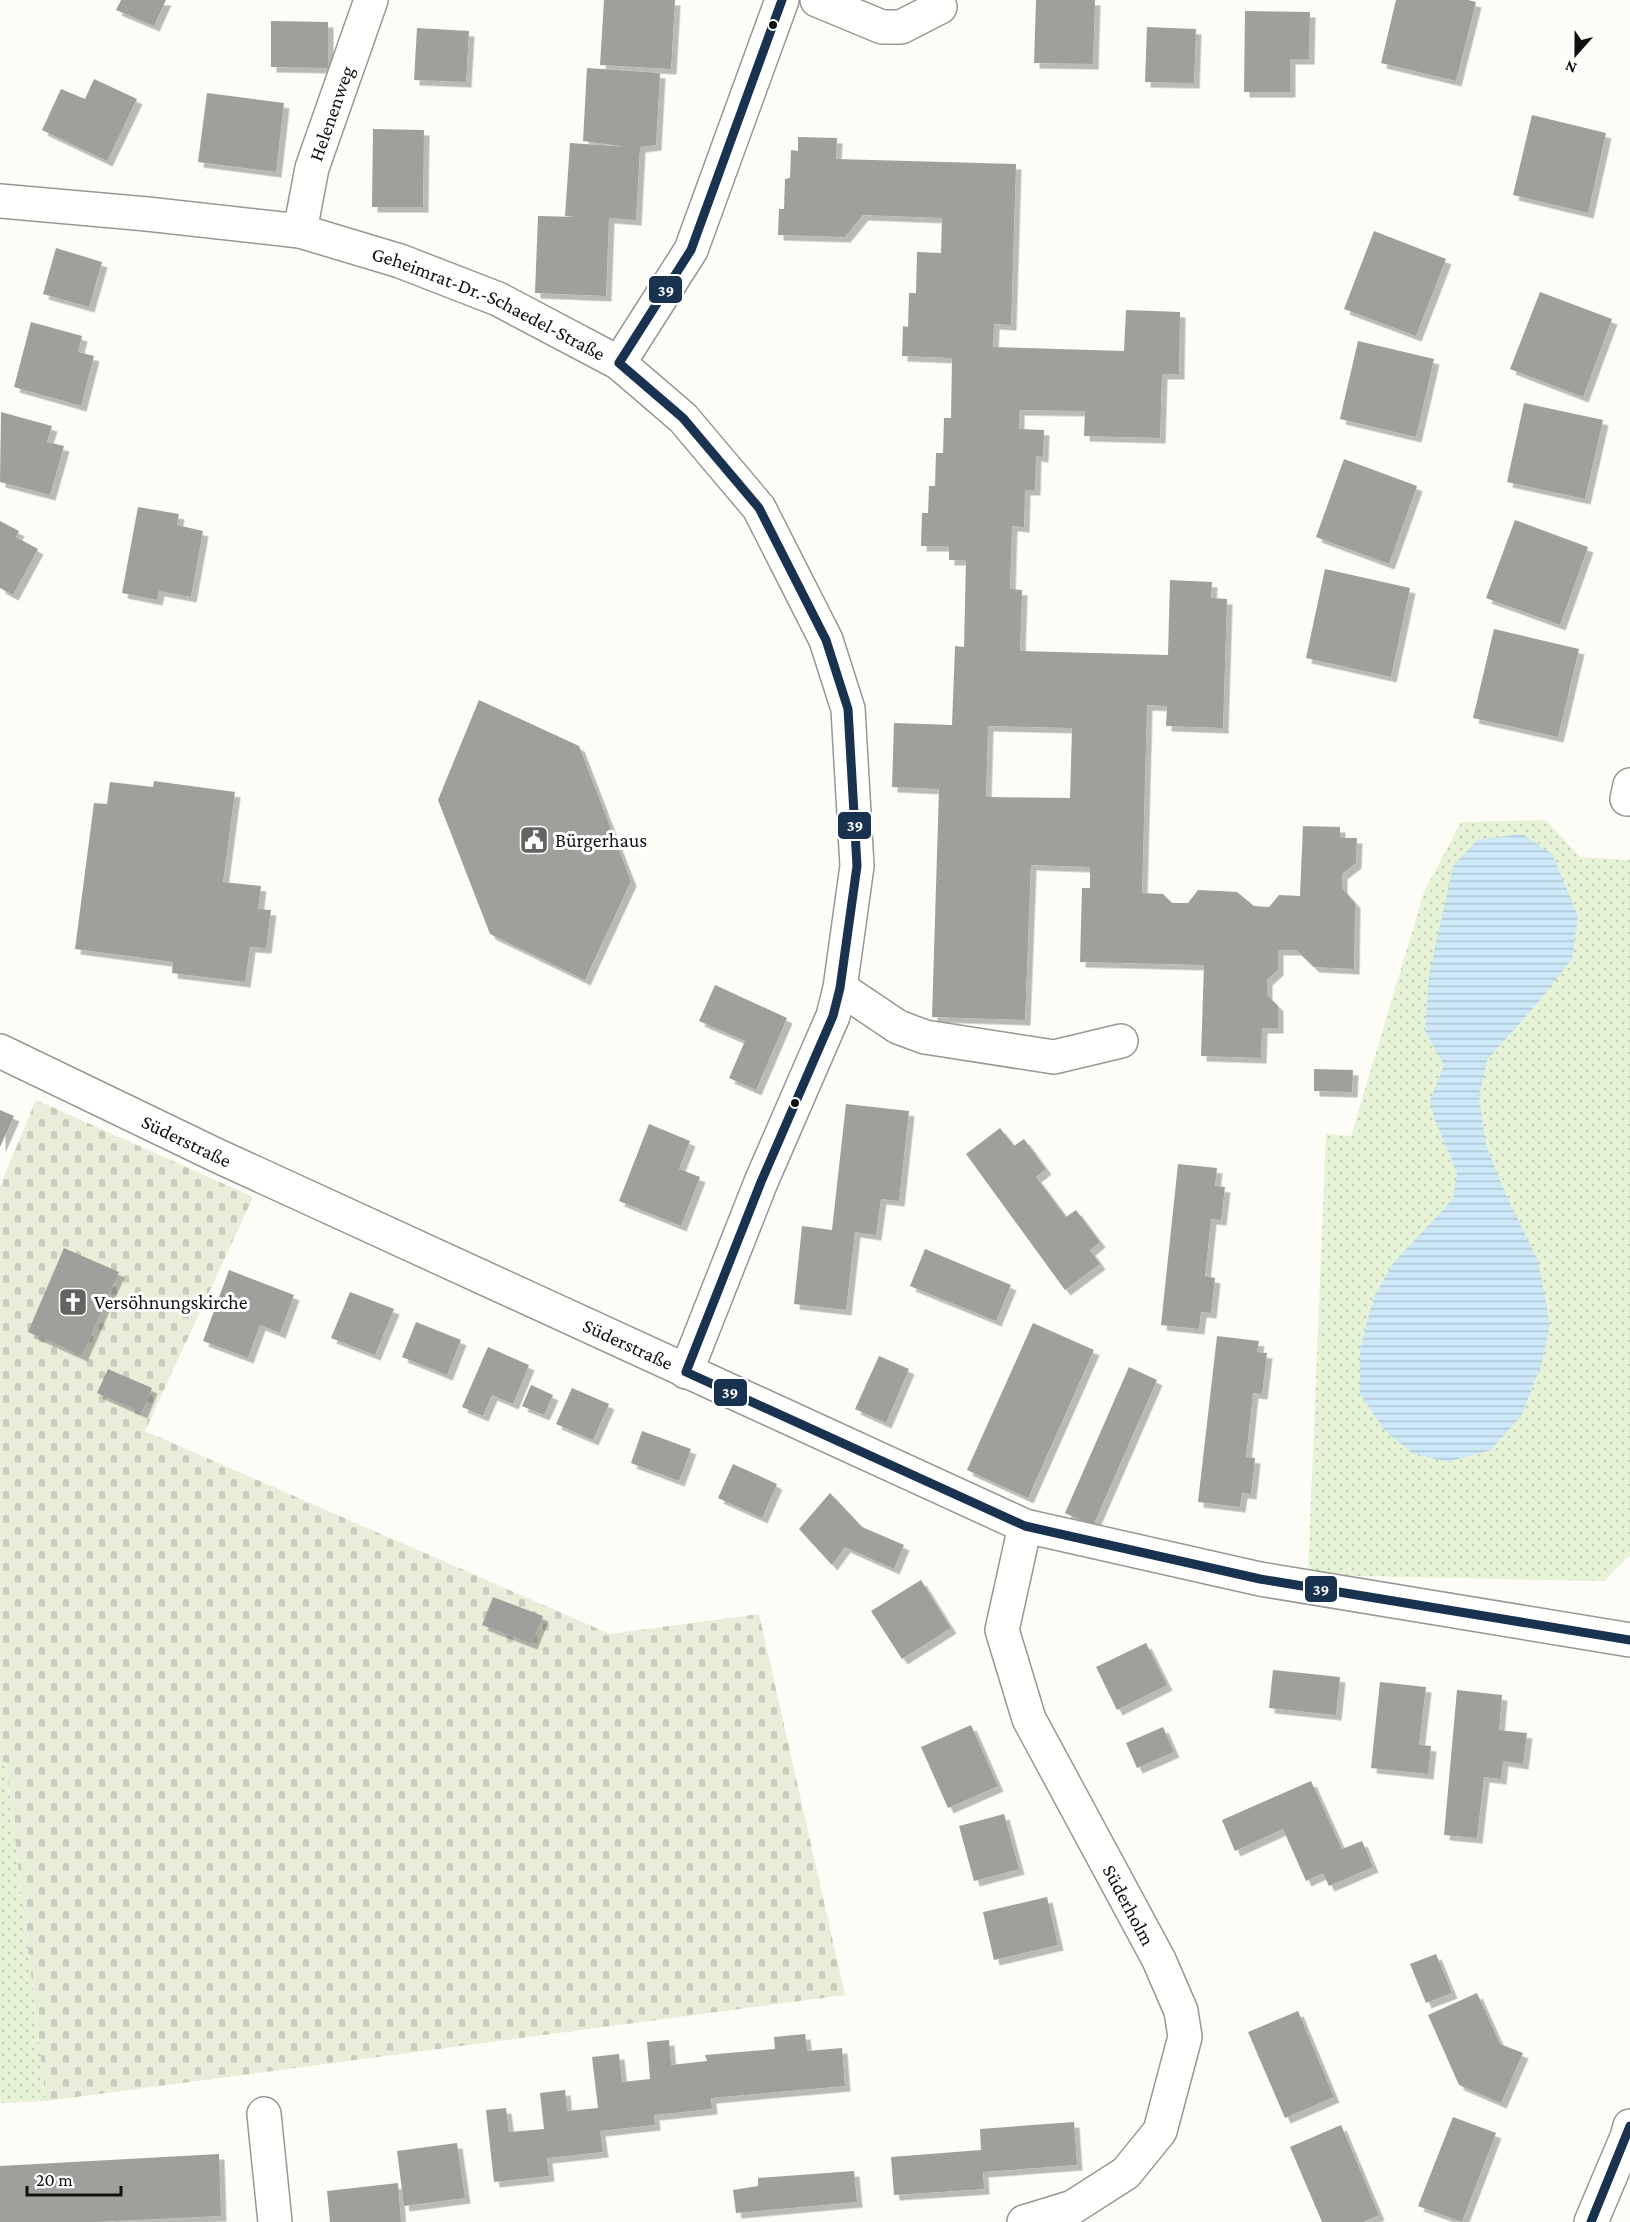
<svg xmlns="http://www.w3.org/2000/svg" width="1630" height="2222" font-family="'Crimson Pro',serif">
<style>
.green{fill:url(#green-dots)}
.cemetery{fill:url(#cemetery-stones)}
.water{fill:url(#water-rules)}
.building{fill:#a19f9c;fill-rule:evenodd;filter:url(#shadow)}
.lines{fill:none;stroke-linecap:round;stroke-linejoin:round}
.minor-casing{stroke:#979795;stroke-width:36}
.minor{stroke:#fffffe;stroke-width:33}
.bus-1-casing{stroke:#fff;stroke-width:14}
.bus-1{stroke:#193250;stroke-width:9}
.bus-dot{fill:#111;stroke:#fff;stroke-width:2}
.labels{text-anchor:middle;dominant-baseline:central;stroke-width:6;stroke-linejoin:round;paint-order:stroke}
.street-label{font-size:20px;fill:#111;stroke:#fff}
.poi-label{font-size:20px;fill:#111;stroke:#fff;text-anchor:start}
.line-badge{stroke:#fff;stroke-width:2}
.badge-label{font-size:16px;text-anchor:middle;font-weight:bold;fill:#fff}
</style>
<defs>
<pattern id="green-dots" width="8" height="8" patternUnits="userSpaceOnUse" patternTransform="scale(1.5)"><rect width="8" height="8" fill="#e7f3d7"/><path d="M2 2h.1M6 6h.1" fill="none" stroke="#c5cfb8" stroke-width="1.8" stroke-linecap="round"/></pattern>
<pattern id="cemetery-stones" width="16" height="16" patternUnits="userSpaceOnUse" patternTransform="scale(1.5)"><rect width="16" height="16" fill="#e9eedb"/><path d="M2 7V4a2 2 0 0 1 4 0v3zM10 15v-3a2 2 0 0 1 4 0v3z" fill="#c7cbbb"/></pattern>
<pattern id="water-rules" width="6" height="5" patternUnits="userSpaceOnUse" patternTransform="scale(1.5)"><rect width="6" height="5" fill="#cde8f7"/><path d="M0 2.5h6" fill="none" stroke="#afc6d3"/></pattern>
<filter id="shadow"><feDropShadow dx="5.5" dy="5.5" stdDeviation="0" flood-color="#0004"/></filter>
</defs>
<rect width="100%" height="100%" fill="#fdfcf7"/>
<path class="green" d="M 1546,820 L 1580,857 L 1630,860 L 1630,1555 L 1604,1581 L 1308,1575 L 1326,1134 L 1351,1136 L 1424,892 L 1461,822 Z
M 0,1762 L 6,1762 L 46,2101 L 0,2103 Z"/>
<path class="cemetery" d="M 36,1100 L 253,1197 L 145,1431 L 610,1634 L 759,1614 L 845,1995 L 46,2101 L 6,1762 L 0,1762 L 0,1186 Z"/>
<path class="water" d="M 1522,834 L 1552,854 L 1578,916 L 1572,959 L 1536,1005 L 1487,1060 L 1479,1096 L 1486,1145 L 1506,1195 L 1538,1261 L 1550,1325 L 1541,1366 L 1521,1416 L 1491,1450 L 1447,1462 L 1412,1453 L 1385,1431 L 1360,1394 L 1360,1348 L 1374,1297 L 1393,1263 L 1453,1199 L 1457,1172 L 1434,1118 L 1430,1101 L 1444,1065 L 1425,1031 L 1429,975 L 1453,866 L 1477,840 Z"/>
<path class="building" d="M 121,0 L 166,0 L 154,26 L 116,10 Z
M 604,0 L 675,0 L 671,69 L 600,65 Z
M 1036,0 L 1095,0 L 1093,64 L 1034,63 Z
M 1396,0 L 1468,0 L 1476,2 L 1456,81 L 1381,63 Z
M 1245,11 L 1310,12 L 1309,59 L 1290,59 L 1290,92 L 1244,92 Z
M 271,21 L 328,22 L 328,68 L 271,67 Z
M 1147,27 L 1196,29 L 1194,83 L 1145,82 Z
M 417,28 L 469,31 L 466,82 L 414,80 Z
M 587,68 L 660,73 L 656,145 L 640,147 L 636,220 L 609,218 L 606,296 L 535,293 L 538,216 L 576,217 L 565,216 L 570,143 L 627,147 L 583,141 Z
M 94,79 L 137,99 L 107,161 L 42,130 L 61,89 L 85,99 Z
M 207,93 L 284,103 L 276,172 L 198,162 Z
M 1532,115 L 1606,133 L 1588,213 L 1513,195 Z
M 373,129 L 424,130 L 423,207 L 372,207 Z
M 798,137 L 837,138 L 836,159 L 1016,164 L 1011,325 L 994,324 L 993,347 L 1124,351 L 1126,310 L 1180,312 L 1179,374 L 1162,374 L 1160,438 L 1084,436 L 1085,411 L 1019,410 L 1019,429 L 1044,430 L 1043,457 L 1036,456 L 1035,490 L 1025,490 L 1024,527 L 1012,526 L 1010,589 L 1022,590 L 1020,651 L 1168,655 L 1170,580 L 1212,582 L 1211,598 L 1227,599 L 1223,728 L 1166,726 L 1167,706 L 1147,705 L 1142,893 L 1163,894 L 1172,903 L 1188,903 L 1198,890 L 1237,892 L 1254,906 L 1269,907 L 1279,895 L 1300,896 L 1303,826 L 1340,827 L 1340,838 L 1357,838 L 1356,863 L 1342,874 L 1342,888 L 1355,903 L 1354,969 L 1314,967 L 1296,950 L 1278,950 L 1278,970 L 1267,980 L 1267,995 L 1278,1006 L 1278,1028 L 1262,1028 L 1261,1058 L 1201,1056 L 1204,965 L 1080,962 L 1082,888 L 1090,888 L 1090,867 L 1031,865 L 1025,1020 L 932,1017 L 939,789 L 892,787 L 894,723 L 952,725 L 955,646 L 964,647 L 966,560 L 949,560 L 949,546 L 921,546 L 922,513 L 928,513 L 929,486 L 935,486 L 936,453 L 943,453 L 944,418 L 951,418 L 952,358 L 902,356 L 903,326 L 908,327 L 909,293 L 916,293 L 917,252 L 941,253 L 942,218 L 863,215 L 845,237 L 778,235 L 779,209 L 784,209 L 785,179 L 790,178 L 791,150 L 798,151 ZM 988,726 L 1072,728 L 1070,798 L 986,797 Z
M 1374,231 L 1446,259 L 1416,336 L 1344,309 Z
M 56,248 L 102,262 L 89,307 L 43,294 Z
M 1540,292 L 1612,319 L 1583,397 L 1510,369 Z
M 31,322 L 82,336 L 78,352 L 94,356 L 81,406 L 14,387 Z
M 1358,341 L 1434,359 L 1416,437 L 1340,419 Z
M 1524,403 L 1603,420 L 1585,499 L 1507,482 Z
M 1,412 L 52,426 L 47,442 L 64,446 L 50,495 L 0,482 Z
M 1344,459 L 1417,486 L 1389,564 L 1316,537 Z
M 138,507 L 179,514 L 177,525 L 203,531 L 191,597 L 159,591 L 157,600 L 122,593 Z
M 1515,520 L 1588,547 L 1560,625 L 1486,598 Z
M 0,521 L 19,531 L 16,537 L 38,549 L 13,595 L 0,588 Z
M 1325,569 L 1410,588 L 1391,677 L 1306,658 Z
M 1494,629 L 1579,649 L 1558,737 L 1473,718 Z
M 479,700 L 579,746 L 631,881 L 585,980 L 490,934 L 438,800 Z
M 154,781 L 235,792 L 223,882 L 261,886 L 258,909 L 271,910 L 266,948 L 250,947 L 245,982 L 172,973 L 173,962 L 75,949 L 94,803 L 107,804 L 110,782 L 153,787 Z
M 715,985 L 787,1018 L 756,1090 L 729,1078 L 745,1041 L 699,1021 Z
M 1314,1069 L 1353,1070 L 1352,1092 L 1314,1091 Z
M 846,1104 L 909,1111 L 899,1201 L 881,1199 L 876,1235 L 855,1232 L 846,1310 L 794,1304 L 802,1226 L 832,1230 Z
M 0,1110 L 14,1116 L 0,1147 Z
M 649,1124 L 690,1141 L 679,1169 L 700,1177 L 681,1226 L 619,1201 Z
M 1000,1128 L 1014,1146 L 1024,1139 L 1046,1169 L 1036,1177 L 1066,1217 L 1076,1210 L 1100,1242 L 1090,1250 L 1100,1264 L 1065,1290 L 966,1154 Z
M 1178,1164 L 1217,1168 L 1215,1186 L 1225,1187 L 1221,1220 L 1211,1219 L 1205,1276 L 1215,1278 L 1211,1313 L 1201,1312 L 1199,1329 L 1161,1325 Z
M 64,1248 L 119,1272 L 82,1356 L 28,1332 Z
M 925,1249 L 1011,1285 L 996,1321 L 910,1286 Z
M 229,1270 L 294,1295 L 280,1333 L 260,1325 L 248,1358 L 203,1341 Z
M 350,1292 L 394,1309 L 375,1355 L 331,1338 Z
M 416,1322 L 461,1340 L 447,1375 L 402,1357 Z
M 1033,1323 L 1094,1350 L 1028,1498 L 967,1470 Z
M 1217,1336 L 1259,1341 L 1257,1352 L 1267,1353 L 1262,1394 L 1253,1393 L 1246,1457 L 1255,1458 L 1251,1494 L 1242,1493 L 1240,1507 L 1198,1502 Z
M 488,1347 L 529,1365 L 513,1404 L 492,1395 L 483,1416 L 462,1407 Z
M 879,1356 L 909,1369 L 886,1423 L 855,1409 Z
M 1129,1367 L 1157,1380 L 1093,1526 L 1065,1513 Z
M 108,1369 L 152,1388 L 142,1413 L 97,1393 Z
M 531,1385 L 553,1395 L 544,1415 L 522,1406 Z
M 572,1388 L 609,1404 L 593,1440 L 556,1424 Z
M 642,1431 L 691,1449 L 679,1481 L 631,1463 Z
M 733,1464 L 777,1484 L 762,1518 L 718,1498 Z
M 830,1493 L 862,1527 L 904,1545 L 894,1569 L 845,1547 L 832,1565 L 799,1529 Z
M 921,1580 L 951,1628 L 902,1659 L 871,1611 Z
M 493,1597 L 543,1616 L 532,1644 L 482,1625 Z
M 1146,1643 L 1167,1685 L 1117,1710 L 1096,1667 Z
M 1273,1670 L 1340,1677 L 1336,1715 L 1269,1708 Z
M 1380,1682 L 1426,1687 L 1419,1745 L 1431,1746 L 1428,1774 L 1371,1768 Z
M 1457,1690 L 1502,1695 L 1499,1730 L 1527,1733 L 1523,1764 L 1503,1761 L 1501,1779 L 1484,1777 L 1477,1838 L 1444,1835 Z
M 971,1725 L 998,1786 L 948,1808 L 921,1747 Z
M 1163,1727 L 1174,1752 L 1137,1768 L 1126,1743 Z
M 1311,1781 L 1342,1849 L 1362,1841 L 1373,1867 L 1329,1886 L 1323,1873 L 1306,1881 L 1283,1829 L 1235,1851 L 1222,1820 Z
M 1004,1814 L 1019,1869 L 974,1881 L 959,1826 Z
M 1047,1897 L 1058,1945 L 994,1960 L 983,1912 Z
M 1436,1954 L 1452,1993 L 1426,2003 L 1410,1964 Z
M 1477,1993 L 1500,2044 L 1523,2053 L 1501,2103 L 1459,2085 L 1428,2015 Z
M 1298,2011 L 1334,2097 L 1285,2118 L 1248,2032 Z
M 805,2034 L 807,2051 L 842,2048 L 845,2086 L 711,2098 L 712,2109 L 654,2115 L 655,2125 L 600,2131 L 603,2152 L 547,2158 L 549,2176 L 494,2182 L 486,2110 L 506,2108 L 509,2132 L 544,2129 L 540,2093 L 565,2090 L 567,2111 L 598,2108 L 592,2057 L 619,2054 L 622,2082 L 650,2079 L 647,2042 L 669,2040 L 671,2065 L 707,2061 L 705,2055 L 775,2049 L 774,2037 Z
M 1453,2117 L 1496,2133 L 1462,2222 L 1418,2206 Z
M 1074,2122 L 1077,2165 L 983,2172 L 984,2189 L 894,2195 L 891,2157 L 981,2150 L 980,2129 Z
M 1341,2125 L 1379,2215 L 1363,2222 L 1322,2222 L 1290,2147 Z
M 457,2143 L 465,2198 L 404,2206 L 397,2151 Z
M 219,2154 L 221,2216 L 94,2222 L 0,2222 L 0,2166 Z
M 854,2171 L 857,2202 L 736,2213 L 733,2190 L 758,2186 L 758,2178 Z
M 398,2183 L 401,2222 L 330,2222 L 327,2191 Z"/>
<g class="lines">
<g class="minor-casing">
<g id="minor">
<path d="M 817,0 L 882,27 L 901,27 L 940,7"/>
<path id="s1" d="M 0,201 L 147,214 L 300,231 L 400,261 L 498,299 L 619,363 L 683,418 L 759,508 L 826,640 L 848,709 L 857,866 L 840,988 L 833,1016 L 761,1182 L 686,1372"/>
<path id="s2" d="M 300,231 L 312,168 L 371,0"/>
<path d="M 619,363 L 691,250 L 782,0"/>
<path d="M 1627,799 L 1630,785"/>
<path d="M 840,988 L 898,1027 L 925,1037 L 1054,1057 L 1121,1041"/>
<path id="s3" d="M 0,1051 L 218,1156 L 1025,1526 L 1260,1579 L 1630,1640"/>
<path d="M 264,2114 L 275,2222"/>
<path d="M 1024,2222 L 1073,2207 L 1126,2173 L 1160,2131 L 1185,2037 L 1181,2011 L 1159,1960 L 1029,1719 L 1002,1630 L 1025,1526"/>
<path d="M 1591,2222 L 1627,2137 L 1630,2126"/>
</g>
</g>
<use href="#minor" class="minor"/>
<g class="bus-1-casing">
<path id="bus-1" d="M 782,0 L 691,250 L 619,363 L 683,418 L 759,508 L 826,640 L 848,709 L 857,866 L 840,988 L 833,1016 L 761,1182 L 686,1372 L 1025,1526 L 1260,1579 L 1630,1640
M 1591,2222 L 1630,2126"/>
</g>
<use href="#bus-1" class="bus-1"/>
</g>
<defs>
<g id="civic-square" transform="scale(1.5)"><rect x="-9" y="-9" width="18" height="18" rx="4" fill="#646362" stroke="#fff"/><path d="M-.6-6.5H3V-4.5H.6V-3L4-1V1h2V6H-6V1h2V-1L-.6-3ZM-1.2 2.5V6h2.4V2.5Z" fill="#fff"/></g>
<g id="church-square" transform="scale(1.5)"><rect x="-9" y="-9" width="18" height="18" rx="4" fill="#646362" stroke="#fff"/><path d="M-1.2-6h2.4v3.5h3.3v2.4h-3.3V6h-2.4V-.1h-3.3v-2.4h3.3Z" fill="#fff"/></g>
</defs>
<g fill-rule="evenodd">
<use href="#civic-square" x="534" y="840"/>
<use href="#church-square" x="73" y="1302"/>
</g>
<g class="bus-dot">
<circle cx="773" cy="25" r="5"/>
<circle cx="795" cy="1103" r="5"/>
</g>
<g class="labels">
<g class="street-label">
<text stroke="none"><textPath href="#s2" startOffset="122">Helenenweg</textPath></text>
<text stroke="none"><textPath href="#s1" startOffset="504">Geheimrat-Dr.-Schaedel-Straße</textPath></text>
<text stroke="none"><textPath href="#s3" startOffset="207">Süderstraße</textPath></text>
<text stroke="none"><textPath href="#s3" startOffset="693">Süderstraße</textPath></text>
<text transform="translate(1129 1905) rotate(62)">Süderholm</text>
</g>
<g class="poi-label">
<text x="555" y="840">Bürgerhaus</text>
<text x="94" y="1302">Versöhnungskirche</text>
</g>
</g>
<g class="line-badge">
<rect x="648" y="275" width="35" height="29" rx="6" fill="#193250"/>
<rect x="837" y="811" width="35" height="29" rx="6" fill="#193250"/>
<rect x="713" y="1378" width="35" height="29" rx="6" fill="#193250"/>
<rect x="1304" y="1575" width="34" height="28" rx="6" fill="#193250"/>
</g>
<g class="badge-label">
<text x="666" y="296">39</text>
<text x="855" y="831">39</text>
<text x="730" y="1398">39</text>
<text x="1321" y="1595">39</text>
</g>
<g transform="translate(1576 54) rotate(201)" stroke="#ffffff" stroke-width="4.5" paint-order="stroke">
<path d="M0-4.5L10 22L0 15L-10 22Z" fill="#111111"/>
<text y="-9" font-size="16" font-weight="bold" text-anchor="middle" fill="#111111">N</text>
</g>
<path d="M27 2186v9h94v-9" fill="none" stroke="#111111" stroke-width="3"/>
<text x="36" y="2186" font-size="18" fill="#111111" stroke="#ffffff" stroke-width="4.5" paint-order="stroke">20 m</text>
</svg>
